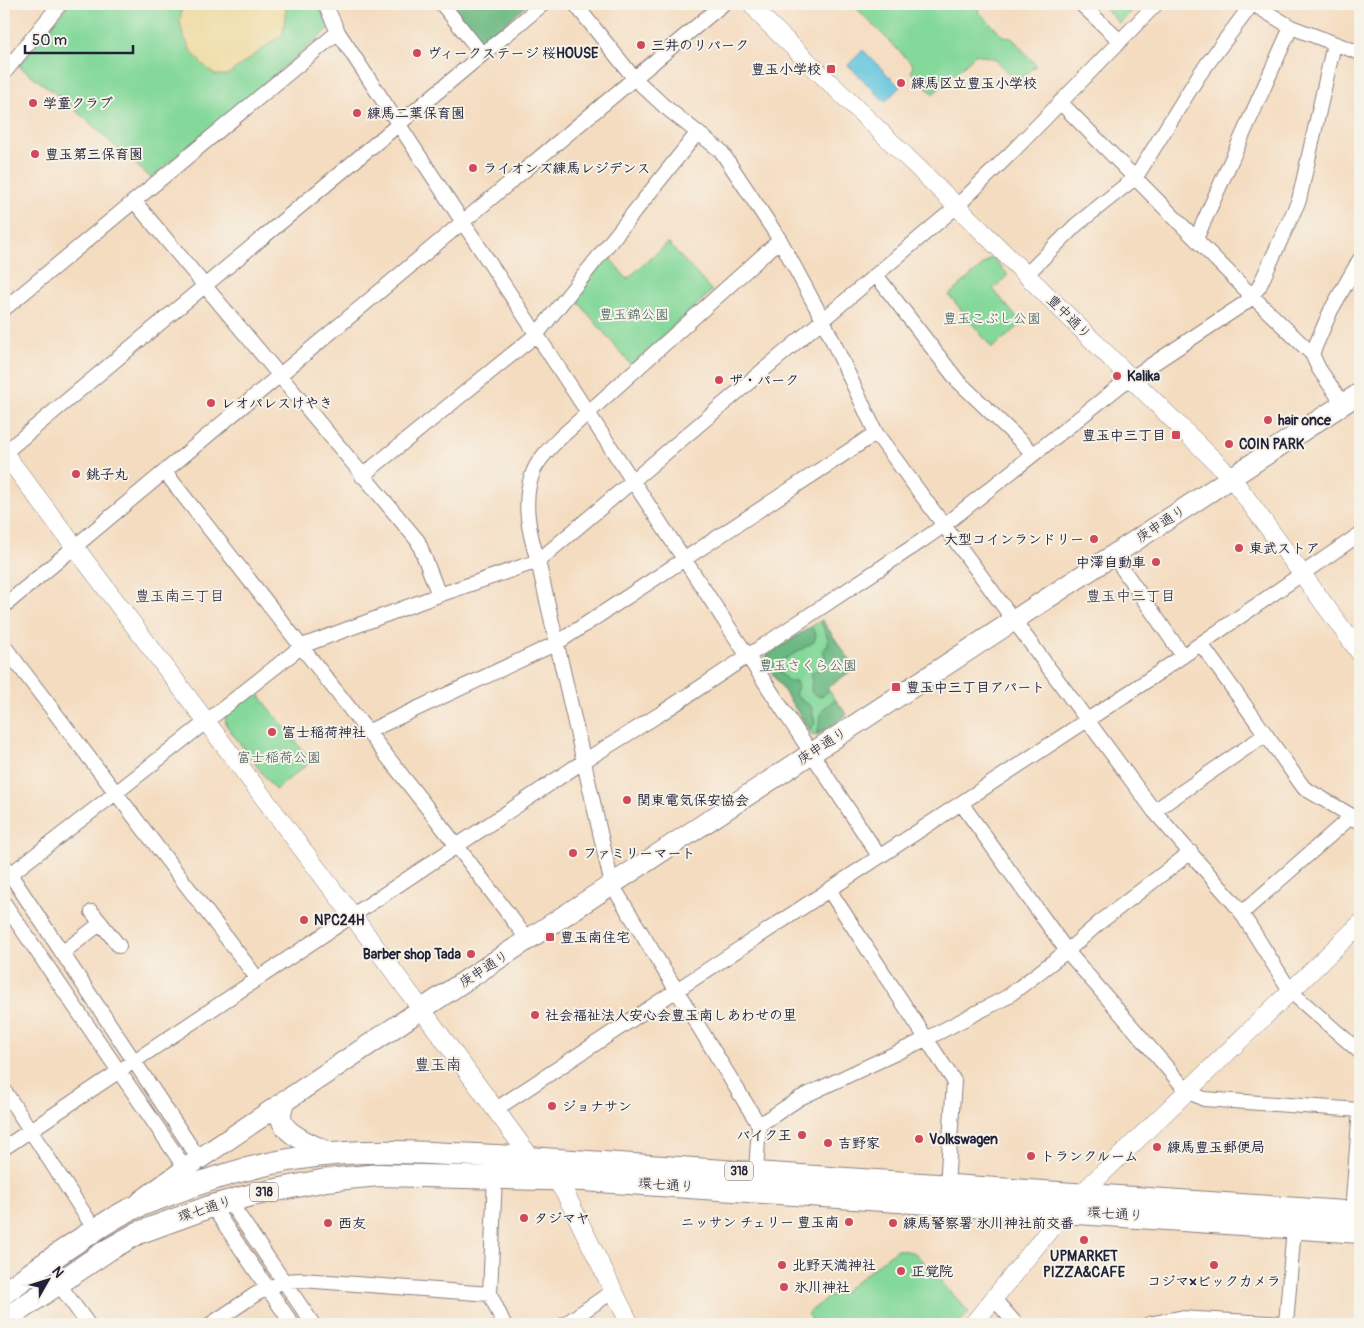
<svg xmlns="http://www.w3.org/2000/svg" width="1364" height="1328" font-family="Pangolin,'Klee One',sans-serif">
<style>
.green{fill:#83d89a;stroke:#527d6a}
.forest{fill:#6ab882;stroke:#466d5e}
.sand{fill:#eeda9e;stroke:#887e6c}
.water{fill:#62c5df;stroke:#42748d}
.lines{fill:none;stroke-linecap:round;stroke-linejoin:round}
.minor-casing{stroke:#8b7f7e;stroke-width:16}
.tertiary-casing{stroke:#8b7f7e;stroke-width:19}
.secondary-casing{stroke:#8b7f7e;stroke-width:22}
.primary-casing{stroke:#8b7f7e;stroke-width:24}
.minor{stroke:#fff;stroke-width:14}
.tertiary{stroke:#fff;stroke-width:18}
.secondary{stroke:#fff;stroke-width:20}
.primary{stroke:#fff;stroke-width:22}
.poi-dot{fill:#d1495b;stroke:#f7f3e8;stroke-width:2}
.labels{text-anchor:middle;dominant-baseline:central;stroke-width:4;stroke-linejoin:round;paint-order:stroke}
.shield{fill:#f7f3e8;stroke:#62616f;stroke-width:1}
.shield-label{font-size:12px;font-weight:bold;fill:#22223b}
.poi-label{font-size:14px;font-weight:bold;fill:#22223b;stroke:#f7f3e8;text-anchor:start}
.park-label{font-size:14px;fill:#3f5958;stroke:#f7f3e8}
.street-label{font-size:14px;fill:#22223b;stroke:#f7f3e8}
.neighbourhood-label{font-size:15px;fill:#22223b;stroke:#f7f3e8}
.quarter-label{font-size:16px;fill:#22223b;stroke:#f7f3e8}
</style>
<rect width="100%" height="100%" fill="#f7f3e8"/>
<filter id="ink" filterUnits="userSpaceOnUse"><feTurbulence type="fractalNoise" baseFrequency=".02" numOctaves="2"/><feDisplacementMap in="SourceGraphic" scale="10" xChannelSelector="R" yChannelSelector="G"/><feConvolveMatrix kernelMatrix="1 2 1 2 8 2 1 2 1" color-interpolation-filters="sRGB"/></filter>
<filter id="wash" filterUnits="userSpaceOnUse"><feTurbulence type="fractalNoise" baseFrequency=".0096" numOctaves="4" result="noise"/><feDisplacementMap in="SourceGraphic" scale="20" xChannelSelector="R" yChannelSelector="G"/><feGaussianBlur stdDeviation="1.12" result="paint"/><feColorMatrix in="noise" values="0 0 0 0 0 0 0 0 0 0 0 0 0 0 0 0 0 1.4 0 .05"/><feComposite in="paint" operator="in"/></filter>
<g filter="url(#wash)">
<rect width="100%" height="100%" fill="#f4dcc0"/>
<path class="green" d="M 69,4 L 317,4 L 330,28 L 151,178 L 64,100 L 19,66 Z
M 852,4 L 976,4 L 979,12 L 1002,35 L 1013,39 L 1036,65 L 1017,83 L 995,59 L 976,54 L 933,94 L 911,72 L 913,65 Z
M 1101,4 L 1138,4 L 1119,23 Z
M 668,243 L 712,291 L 631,365 L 575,298 L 608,256 L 627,279 Z
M 992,257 L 1008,275 L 993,289 L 1022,324 L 992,348 L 949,295 Z
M 822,620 L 855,668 L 827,688 L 847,715 L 817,735 L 812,734 L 765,662 L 766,656 Z
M 256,691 L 311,761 L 275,790 L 226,725 L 225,714 Z
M 897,1249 L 915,1253 L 969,1312 L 959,1324 L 814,1324 L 807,1314 L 830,1296 L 842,1293 Z"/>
<path class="forest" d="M 452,4 L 529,4 L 483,41 L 480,40 Z
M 822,620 L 855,668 L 827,688 L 829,691 L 820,697 L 811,692 L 812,673 L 826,663 L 823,649 L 828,646 L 828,638 L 820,621 Z
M 811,627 L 816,634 L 814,642 L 783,660 L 779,671 L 788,681 L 796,681 L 798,687 L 795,695 L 804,702 L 811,706 L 815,723 L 810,730 L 765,662 L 766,656 Z
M 835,699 L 847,715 L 817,735 L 822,710 Z"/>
<path class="sand" d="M 182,4 L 282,4 L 286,8 L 283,34 L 227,75 L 215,75 L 200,62 L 190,49 L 183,35 L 180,22 Z"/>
<path class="water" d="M 863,50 L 900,87 L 885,102 L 848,65 Z"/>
</g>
<g filter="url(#ink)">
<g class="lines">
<g class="minor-casing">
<path id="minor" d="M 325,4 L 338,32 L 879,856
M 442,4 L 482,54
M 575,4 L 634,78 L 664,106 L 721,151 L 780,240 L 822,318 L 876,433 L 1154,811 L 1239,909 L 1291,992 L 1360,1052
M 1081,4 L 1120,41
M 1253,4 L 1291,27 L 1360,53
M 4,73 L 60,4
M 1060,102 L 1252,296 L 1312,354 L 1319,369 L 1343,404
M 134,201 L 418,541 L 439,595
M 1196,239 L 1291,27
M 876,275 L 957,380 L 1034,454
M 1026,275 L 1076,225 L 1136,177 L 1199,75 L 1252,4
M 4,309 L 338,32
M 1312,354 L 1331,310 L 1360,259
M 4,453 L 543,4
M 165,472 L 457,846 L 528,940
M 362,476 L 537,334 L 698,132
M 1113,555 L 1183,656
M 4,606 L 723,4
M 1201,644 L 1304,788 L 1352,816 L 1360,823
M 4,646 L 257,978
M 367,732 L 557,643 L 876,433
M 961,803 L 1067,951 L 1187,1091 L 1204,1099 L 1360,1110
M 1154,811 L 1265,735
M 4,865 L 199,1159
M 4,879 L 117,792 L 302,646 L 439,595 L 538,561 L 956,207 L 1015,149 L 1156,4
M 829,890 L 954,1081 L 947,1185
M 4,903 L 185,1168
M 92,912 L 119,946
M 1242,913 L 1352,816
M 62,953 L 101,923
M 4,1090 L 95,1230
M 496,1109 L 1142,684 L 1360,534
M 759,1125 L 800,1098 L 926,1039 L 1007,997 L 1067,951 L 1099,923 L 1191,852
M 4,1148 L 584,761 L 660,714 L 920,542 L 943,526 L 1121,385 L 1245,303 L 1259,287 L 1299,200 L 1334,44
M 756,1172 L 759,1125 L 612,885 L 538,561 C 529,533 521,499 534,470 C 540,457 551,447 561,437 L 780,240
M 495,1176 L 490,1294 L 504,1324
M 229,1201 L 313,1324
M 212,1206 L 292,1324
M 1352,1213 L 1360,1109
M 58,1283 L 88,1324
M 994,1299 L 1016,1324
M 211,1324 L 256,1294 L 284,1281 L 302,1280 L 490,1294
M 565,1324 L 613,1291
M 1149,1324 L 1179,1318 L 1287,1324
M 1286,1324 L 1294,1227"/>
</g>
<g class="tertiary-casing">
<path id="tertiary" d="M 752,4 L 766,21 L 916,166 L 1231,477 L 1360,653
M 4,453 L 352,915 L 531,1158 L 556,1179 L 566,1195 L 630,1324
M 973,1324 L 1051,1228 L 1081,1194 L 1360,924"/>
</g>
<g class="secondary-casing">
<path id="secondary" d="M 285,1100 C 283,1105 281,1111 281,1116 C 281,1135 318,1147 333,1154
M 141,1201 L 199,1159 L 410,1017 L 1360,393"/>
</g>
<g class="primary-casing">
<path id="primary" d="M 4,1293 C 42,1265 82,1236 123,1213 C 136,1206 152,1201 165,1196 C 220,1174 275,1159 334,1154 C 388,1149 443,1154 497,1156 L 1360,1213
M 4,1320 L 108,1250 L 138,1233 L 212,1206 L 252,1195 L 326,1180 L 379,1175 L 584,1180 L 1360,1232"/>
</g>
<use href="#minor" class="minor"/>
<use href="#tertiary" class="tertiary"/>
<use href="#secondary" class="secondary"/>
<use href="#primary" class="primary"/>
</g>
</g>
<g class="poi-dot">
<circle cx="641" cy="45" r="5"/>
<circle cx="417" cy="53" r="5"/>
<rect x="826" y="64" width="10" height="10" rx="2.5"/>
<circle cx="901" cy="83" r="5"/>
<circle cx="33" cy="103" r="5"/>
<circle cx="357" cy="113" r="5"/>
<circle cx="35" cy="154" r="5"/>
<circle cx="473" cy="168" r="5"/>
<circle cx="1117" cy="376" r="5"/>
<circle cx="719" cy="380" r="5"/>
<circle cx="211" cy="403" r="5"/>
<circle cx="1268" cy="420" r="5"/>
<rect x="1171" y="430" width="10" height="10" rx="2.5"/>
<circle cx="1229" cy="444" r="5"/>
<circle cx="76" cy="474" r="5"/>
<circle cx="1094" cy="539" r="5"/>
<circle cx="1239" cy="548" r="5"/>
<circle cx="1156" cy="562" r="5"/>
<rect x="891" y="682" width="10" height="10" rx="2.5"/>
<circle cx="272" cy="732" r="5"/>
<circle cx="627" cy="800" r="5"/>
<circle cx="573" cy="853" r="5"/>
<circle cx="304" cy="920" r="5"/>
<rect x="545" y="932" width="10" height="10" rx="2.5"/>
<circle cx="471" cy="954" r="5"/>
<circle cx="535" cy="1015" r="5"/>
<circle cx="552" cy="1106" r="5"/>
<circle cx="802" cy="1135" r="5"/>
<circle cx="919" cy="1139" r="5"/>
<circle cx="828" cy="1143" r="5"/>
<circle cx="1157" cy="1147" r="5"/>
<circle cx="1031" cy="1156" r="5"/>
<circle cx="524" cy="1218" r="5"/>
<circle cx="849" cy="1222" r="5"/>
<circle cx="328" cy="1223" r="5"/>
<circle cx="893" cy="1223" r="5"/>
<circle cx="1084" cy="1240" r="5"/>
<circle cx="782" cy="1265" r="5"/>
<circle cx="1214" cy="1265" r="5"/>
<circle cx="901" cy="1271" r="5"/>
<circle cx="784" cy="1287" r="5"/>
</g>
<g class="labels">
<g class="shield">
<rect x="725" y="1161.5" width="28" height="19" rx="4"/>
<rect x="250" y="1182.5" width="28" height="19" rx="4"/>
</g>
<g class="shield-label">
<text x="739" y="1171">318</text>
<text x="264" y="1192">318</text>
</g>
<g class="poi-label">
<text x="651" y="45">三井のリパーク</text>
<text x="427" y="53">ヴィークステージ 桜HOUSE</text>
<text x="821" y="69" text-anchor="end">豊玉小学校</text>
<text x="911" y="83">練馬区立豊玉小学校</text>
<text x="43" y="103">学童クラブ</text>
<text x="367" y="113">練馬二葉保育園</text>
<text x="45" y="154">豊玉第三保育園</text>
<text x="483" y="168">ライオンズ練馬レジデンス</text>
<text x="1127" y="376">Kalika</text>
<text x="729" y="380">ザ・パーク</text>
<text x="221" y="403">レオパレスけやき</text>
<text x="1278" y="420">hair once</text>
<text x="1166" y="435" text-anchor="end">豊玉中三丁目</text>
<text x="1239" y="444">COIN PARK</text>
<text x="86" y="474">銚子丸</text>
<text x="1084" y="539" text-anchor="end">大型コインランドリー</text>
<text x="1249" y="548">東武ストア</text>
<text x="1146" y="562" text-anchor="end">中澤自動車</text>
<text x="906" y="687">豊玉中三丁目アパート</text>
<text x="282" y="732">富士稲荷神社</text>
<text x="637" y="800">関東電気保安協会</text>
<text x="583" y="853">ファミリーマート</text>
<text x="314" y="920">NPC24H</text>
<text x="560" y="937">豊玉南住宅</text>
<text x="461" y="954" text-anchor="end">Barber shop Tada</text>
<text x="545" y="1015">社会福祉法人安心会豊玉南しあわせの里</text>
<text x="562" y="1106">ジョナサン</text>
<text x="792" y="1135" text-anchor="end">バイク王</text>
<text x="929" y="1139">Volkswagen</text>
<text x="838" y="1143">吉野家</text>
<text x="1167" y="1147">練馬豊玉郵便局</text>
<text x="1041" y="1156">トランクルーム</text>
<text x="534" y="1218">タジマヤ</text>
<text x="839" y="1222" text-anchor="end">ニッサン チェリー 豊玉南</text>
<text x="338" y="1223">西友</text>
<text x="903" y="1223">練馬警察署 氷川神社前交番</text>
<text x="1084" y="1256" text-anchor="middle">UPMARKET<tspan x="1084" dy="16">PIZZA&amp;CAFE</tspan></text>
<text x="792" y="1265">北野天満神社</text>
<text x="911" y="1271">正覚院</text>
<text x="1214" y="1281" text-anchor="middle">コジマ×ビックカメラ</text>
<text x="794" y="1287">氷川神社</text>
</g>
<g class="park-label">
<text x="634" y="314">豊玉錦公園</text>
<text x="992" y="318">豊玉こぶし公園</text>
<text x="808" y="665">豊玉さくら公園</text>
<text x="279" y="757">富士稲荷公園</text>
</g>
<g class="street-label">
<text transform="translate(1069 317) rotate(45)">豊中通り</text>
<text transform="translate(1161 524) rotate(-33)">庚申通り</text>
<text transform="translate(822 746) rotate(-33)">庚申通り</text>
<text transform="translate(484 969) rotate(-33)">庚申通り</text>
<text transform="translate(666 1185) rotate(4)">環七通り</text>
<text transform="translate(205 1209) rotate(-18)">環七通り</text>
<text transform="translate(1115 1214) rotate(4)">環七通り</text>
</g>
<g class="neighbourhood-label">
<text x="180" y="596">豊玉南三丁目</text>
<text x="1131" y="596">豊玉中三丁目</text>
</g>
<g class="quarter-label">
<text x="438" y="1065">豊玉南</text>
</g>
</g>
<rect width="1364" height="1328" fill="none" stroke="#f7f3e8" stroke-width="20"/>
<g transform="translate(48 1280) rotate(51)" stroke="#f7f3e8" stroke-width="4" paint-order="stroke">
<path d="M0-4L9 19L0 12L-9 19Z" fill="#22223b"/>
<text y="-8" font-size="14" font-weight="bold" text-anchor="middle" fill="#22223b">N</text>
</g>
<path d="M25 45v8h108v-8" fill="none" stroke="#22223b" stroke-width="2.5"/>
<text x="32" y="45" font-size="15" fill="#22223b" stroke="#f7f3e8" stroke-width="4" paint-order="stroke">50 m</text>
</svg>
